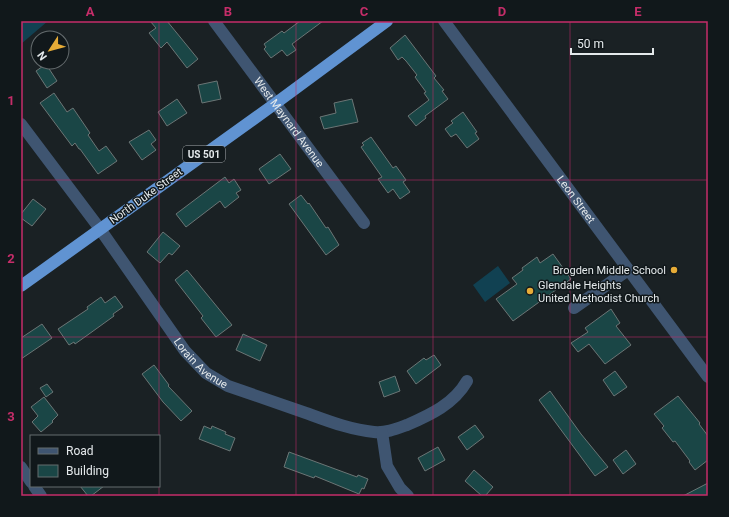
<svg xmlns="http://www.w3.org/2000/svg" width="729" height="517" font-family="Roboto,sans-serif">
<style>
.green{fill:#114152}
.building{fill:#1a4646;stroke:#6b7575}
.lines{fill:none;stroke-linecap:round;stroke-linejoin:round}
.minor{stroke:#3f5571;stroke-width:12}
.tertiary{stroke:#3f5571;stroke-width:12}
.trunk{stroke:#6093d2;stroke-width:12}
.grid{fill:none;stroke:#c52d69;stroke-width:1;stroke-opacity:0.55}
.poi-dot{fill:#e7ac37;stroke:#11181b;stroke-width:1.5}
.labels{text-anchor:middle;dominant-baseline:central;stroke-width:3;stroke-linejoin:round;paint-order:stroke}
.shield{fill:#11181b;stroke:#a5aaad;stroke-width:1}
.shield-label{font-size:10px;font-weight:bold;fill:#e4e9eb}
.street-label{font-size:11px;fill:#e4e9eb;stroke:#11181b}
.poi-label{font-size:11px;fill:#e4e9eb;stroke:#11181b;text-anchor:end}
.neatline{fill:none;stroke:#c52d69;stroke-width:1.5}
.grid-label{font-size:13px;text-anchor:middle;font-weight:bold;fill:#c52d69}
</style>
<rect width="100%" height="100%" fill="#1a2124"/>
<path class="green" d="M 21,21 L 48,21 L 21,44 Z
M 498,266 L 510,283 L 485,302 L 473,285 Z"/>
<path class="building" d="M 150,21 L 167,21 L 198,59 L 187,68 L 167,42 L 161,48 L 149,33 L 156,28 Z
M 300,21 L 323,21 L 292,44 L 296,50 L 287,56 L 282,50 L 271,58 L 264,49 L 266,47 L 264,44 L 282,31 L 284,33 Z
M 405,35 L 436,76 L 434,78 L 444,90 L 442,91 L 448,99 L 425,116 L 426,118 L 416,126 L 408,116 L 429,100 L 424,93 L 426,92 L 415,77 L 417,75 L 406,61 L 402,57 L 398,60 L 390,48 Z
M 46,64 L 57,81 L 47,88 L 36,71 Z
M 217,81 L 221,99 L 202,103 L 198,85 Z
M 54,93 L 67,112 L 73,108 L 90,133 L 88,135 L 99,151 L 106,146 L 117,161 L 98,174 L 80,149 L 79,149 L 75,143 L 72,146 L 40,103 Z
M 177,99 L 187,113 L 167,126 L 158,112 Z
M 352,99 L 358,122 L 324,129 L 320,117 L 336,113 L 334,103 Z
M 463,112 L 477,132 L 475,133 L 479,139 L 467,148 L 456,134 L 451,137 L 445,129 L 453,123 L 451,121 Z
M 149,130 L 156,140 L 151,144 L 156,150 L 142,160 L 129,142 Z
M 371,137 L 393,168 L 396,166 L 406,180 L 403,182 L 410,192 L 400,199 L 393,189 L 388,193 L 378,179 L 382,177 L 361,147 L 364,145 L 362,143 Z
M 280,154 L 291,169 L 269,184 L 259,169 Z
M 225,177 L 229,183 L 234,179 L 241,190 L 236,193 L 239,197 L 225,208 L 220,201 L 186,227 L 176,214 Z
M 301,195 L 308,204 L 309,203 L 326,228 L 328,227 L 339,245 L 326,255 L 289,204 Z
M 33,199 L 46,209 L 32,226 L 21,218 L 21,214 Z
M 163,232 L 180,246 L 172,255 L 169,253 L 160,263 L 147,252 Z
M 553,254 L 571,279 L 513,321 L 496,299 L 517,284 L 512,278 L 523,270 L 522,268 L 537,257 L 540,263 Z
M 187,270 L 232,325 L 216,337 L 201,318 L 203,316 L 175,280 Z
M 115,296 L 123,307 L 113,314 L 114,316 L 89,334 L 75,344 L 74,342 L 69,345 L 58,329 L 88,309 L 87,307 L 101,297 L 105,303 Z
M 611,309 L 620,323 L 616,326 L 631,345 L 605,364 L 589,344 L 578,352 L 571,343 L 588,332 L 585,328 Z
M 42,324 L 52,338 L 21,359 L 21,338 Z
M 243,334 L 267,345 L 260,361 L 236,350 Z
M 434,355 L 441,365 L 416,384 L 407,371 L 424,358 L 426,360 Z
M 154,365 L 169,385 L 168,386 L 192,411 L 181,421 L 163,402 L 142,374 Z
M 615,371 L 627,387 L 614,396 L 603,380 Z
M 395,376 L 400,391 L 384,397 L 379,382 Z
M 47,384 L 53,392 L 46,397 L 40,388 Z
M 550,391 L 581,434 L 608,467 L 595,476 L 539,400 Z
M 678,396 L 700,423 L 699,424 L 708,436 L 708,460 L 695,470 L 689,462 L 690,461 L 675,441 L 673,442 L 662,428 L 664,426 L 654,414 Z
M 44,397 L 58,415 L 52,421 L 53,422 L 41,432 L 32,422 L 38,416 L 31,407 Z
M 475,425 L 484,437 L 467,450 L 458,437 Z
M 204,426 L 211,429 L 212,426 L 226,432 L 225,434 L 235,438 L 230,451 L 199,439 Z
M 438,447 L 445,460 L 425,471 L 418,458 Z
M 626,450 L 636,464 L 623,474 L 613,460 Z
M 289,452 L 357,477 L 358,475 L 368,479 L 364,489 L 362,488 L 359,494 L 315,476 L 314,478 L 284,467 Z
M 474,470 L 493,487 L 485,496 L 482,496 L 465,481 Z
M 708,483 L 708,496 L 683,496 Z
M 80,486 L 104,486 L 91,496 L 88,496 Z"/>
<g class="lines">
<g class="minor">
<path id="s1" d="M 214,21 L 364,223"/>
<path id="s2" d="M 21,124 L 100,229 L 185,351 L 206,373 L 228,386 C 254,395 280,404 306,413 C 328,421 351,430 374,432 C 386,433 396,429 407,425 C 430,415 454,404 467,381"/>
<path d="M 574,308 L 628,270"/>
<path d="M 382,432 L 387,466 L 400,488 L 408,496"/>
</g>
<g class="tertiary">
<path id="s3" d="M 444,21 L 708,377"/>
<path d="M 21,467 L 31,482"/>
<path d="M 34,486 L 41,496"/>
</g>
<path class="trunk" d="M 21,286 L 276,103 L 387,21"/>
</g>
<path class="grid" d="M 159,21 L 159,436M 296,21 L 296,496M 433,21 L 433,496M 570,21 L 570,496M 21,180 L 708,180M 21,337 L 708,337M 159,436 L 159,486M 159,486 L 159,496"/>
<g class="poi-dot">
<circle cx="674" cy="270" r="4"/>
<circle cx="530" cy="291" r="4"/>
</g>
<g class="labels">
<rect class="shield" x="183" y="146" width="42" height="16" rx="3"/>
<g class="shield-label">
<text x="204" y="154">US 501</text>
</g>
<g class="street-label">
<text stroke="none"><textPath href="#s1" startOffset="126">West Maynard Avenue</textPath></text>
<text transform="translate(146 196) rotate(-36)">North Duke Street</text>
<text stroke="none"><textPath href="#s3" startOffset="222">Leon Street</textPath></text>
<text stroke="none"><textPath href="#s2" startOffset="300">Lorain Avenue</textPath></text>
</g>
<g class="poi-label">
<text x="666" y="270">Brogden Middle School</text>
<text x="538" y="285" text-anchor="start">Glendale Heights<tspan x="538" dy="13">United Methodist Church</tspan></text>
</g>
</g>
<rect width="729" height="517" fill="none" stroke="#11181b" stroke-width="44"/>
<rect x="30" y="435" width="130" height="52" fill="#11181b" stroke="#656c6e"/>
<rect x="38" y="448" width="20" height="6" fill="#3f5571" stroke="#656c6e"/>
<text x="66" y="455" font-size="12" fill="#e4e9eb">Road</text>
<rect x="38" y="465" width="20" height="12" fill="#1a4646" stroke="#656c6e"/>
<text x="66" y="475" font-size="12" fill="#e4e9eb">Building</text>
<g transform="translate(50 50) rotate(234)"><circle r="19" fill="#11181b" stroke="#656c6e"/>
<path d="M0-3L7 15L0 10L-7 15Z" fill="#e7ac37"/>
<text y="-6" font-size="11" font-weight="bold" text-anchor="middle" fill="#e4e9eb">N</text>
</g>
<path d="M571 48v6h82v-6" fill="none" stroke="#e4e9eb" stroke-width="2"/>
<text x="577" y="48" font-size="12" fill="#e4e9eb" stroke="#11181b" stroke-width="3" paint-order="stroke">50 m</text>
<rect x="22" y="22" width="685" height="473" class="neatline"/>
<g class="grid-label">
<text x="90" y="16">A</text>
<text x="228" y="16">B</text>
<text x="364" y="16">C</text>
<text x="502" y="16">D</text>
<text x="638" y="16">E</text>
<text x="11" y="105">1</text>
<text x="11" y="263">2</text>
<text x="11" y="421">3</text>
</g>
</svg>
